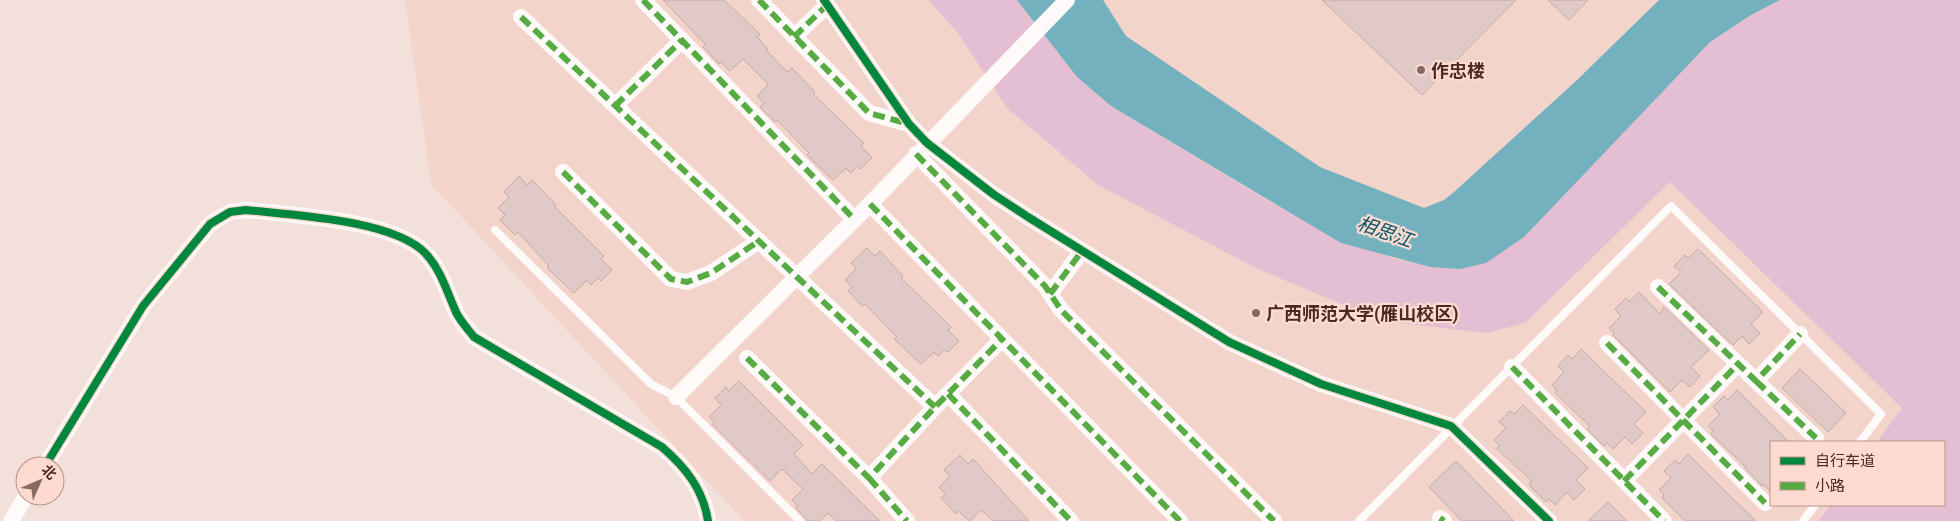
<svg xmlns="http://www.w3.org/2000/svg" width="1960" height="521" font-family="Roboto,'Noto Sans SC',sans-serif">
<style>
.built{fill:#f2d4cb;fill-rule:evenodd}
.green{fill:#e4bed2}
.water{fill:#74b1be}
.building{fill:#e1c9c7;stroke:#c3aaa8}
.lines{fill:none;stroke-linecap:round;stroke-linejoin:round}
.service{stroke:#fdfaf9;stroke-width:8}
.minor{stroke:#fdfaf9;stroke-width:16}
.quiet{stroke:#57ab43;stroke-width:6;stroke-dasharray:12 6;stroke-linecap:butt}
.cycleway-casing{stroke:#fedad0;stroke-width:11}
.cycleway{stroke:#00873e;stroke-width:8}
.poi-dot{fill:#876a62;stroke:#fedad0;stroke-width:2}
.labels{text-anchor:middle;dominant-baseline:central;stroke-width:4.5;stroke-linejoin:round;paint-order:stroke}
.poi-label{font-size:18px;font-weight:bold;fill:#4c2a21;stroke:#fedad0;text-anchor:start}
.water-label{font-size:19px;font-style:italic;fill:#005665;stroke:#fedad0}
</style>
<rect width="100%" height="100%" fill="#f4e0da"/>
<path class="built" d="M 405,0 L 1960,0 L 1960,521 L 744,521 L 431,184 ZM 1771,442 L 1944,442 L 1944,505 L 1771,505 Z"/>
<path class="green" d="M 928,0 L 1017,0 L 1077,77 L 1111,106 L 1272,203 L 1392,258 L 1430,267 L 1460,269 L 1710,42 L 1751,15 L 1780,0 L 1960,0 L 1960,521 L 1818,521 L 1831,505 L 1944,505 L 1944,442 L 1877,442 L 1902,408 L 1670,182 L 1525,323 L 1487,333 L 1382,321 L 1256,268 L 1098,185 L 1007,108 L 958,33 Z"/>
<path class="water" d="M 1017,0 L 1103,0 L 1126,36 L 1320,167 L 1424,208 L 1444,200 L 1454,192 L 1575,82 L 1659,0 L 1780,0 L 1751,15 L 1710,42 L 1524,237 L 1486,263 L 1460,269 L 1430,267 L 1341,243 L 1111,106 L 1077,77 Z"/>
<path class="building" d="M 663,0 L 724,0 L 760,34 L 757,37 L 768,49 L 766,50 L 787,72 L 792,68 L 815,92 L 813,94 L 864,143 L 861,146 L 872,158 L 860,169 L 857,166 L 851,173 L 846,168 L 833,180 L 807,155 L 809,153 L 777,120 L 775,122 L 760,107 L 764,103 L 757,96 L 768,85 L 763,79 L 743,59 L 730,71 L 721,62 L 719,64 L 703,47 L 705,44 Z
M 1322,0 L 1516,0 L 1422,95 Z
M 1548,0 L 1588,0 L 1569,20 Z
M 519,176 L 527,185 L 532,180 L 556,205 L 554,206 L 604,256 L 601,259 L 612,270 L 601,281 L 598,278 L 591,285 L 587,280 L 574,293 L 547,268 L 549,266 L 518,232 L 515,235 L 500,220 L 505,215 L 498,208 L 509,197 L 504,192 Z
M 867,248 L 875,256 L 880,251 L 903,276 L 901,278 L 951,327 L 948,330 L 959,341 L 948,352 L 945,350 L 938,356 L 934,352 L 921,364 L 894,339 L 897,337 L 865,304 L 862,306 L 848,291 L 852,287 L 845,280 L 856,269 L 851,263 Z
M 1698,249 L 1763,312 L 1751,324 L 1760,333 L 1749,344 L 1742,336 L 1733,345 L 1669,284 L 1681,272 L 1674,266 L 1685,255 L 1688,258 Z
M 1639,292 L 1660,314 L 1664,307 L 1709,350 L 1691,367 L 1700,376 L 1690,387 L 1682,380 L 1670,392 L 1613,335 L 1614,333 L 1609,328 L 1621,316 L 1615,309 L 1626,298 L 1629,302 Z
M 1581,349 L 1646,412 L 1634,424 L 1643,433 L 1632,444 L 1625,437 L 1613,449 L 1607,443 L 1604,446 L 1587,429 L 1590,426 L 1555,393 L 1557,390 L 1552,385 L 1564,372 L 1558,366 L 1568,355 L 1572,359 Z
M 1800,369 L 1846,413 L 1828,432 L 1782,388 Z
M 739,381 L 803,445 L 794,454 L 812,474 L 822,464 L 880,521 L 836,521 L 828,513 L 820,521 L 808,521 L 796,508 L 797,505 L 792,500 L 803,489 L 782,469 L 770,481 L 713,425 L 714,422 L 709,417 L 721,405 L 715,398 L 726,387 L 729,391 Z
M 1737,390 L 1789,442 L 1771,442 L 1771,492 L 1763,484 L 1762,486 L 1745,468 L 1746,467 L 1711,434 L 1713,431 L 1708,426 L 1720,414 L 1713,407 L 1724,396 L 1728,400 Z
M 1523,405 L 1588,468 L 1576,480 L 1585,489 L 1574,500 L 1567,492 L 1555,505 L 1549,499 L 1546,502 L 1529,485 L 1532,481 L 1497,449 L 1499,445 L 1494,440 L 1506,428 L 1499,422 L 1510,411 L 1514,414 Z
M 1688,454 L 1730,496 L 1756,521 L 1685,521 L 1662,498 L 1664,495 L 1659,490 L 1671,478 L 1664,471 L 1675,460 L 1679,464 Z
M 960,455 L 968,464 L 973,459 L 1029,521 L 994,521 L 981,510 L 970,521 L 958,511 L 956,514 L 941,498 L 945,494 L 939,487 L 950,476 L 944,470 Z
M 1456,461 L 1514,521 L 1462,521 L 1429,487 Z
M 1608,502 L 1627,521 L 1588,521 Z"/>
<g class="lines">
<path class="service" d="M 495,230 L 651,384 L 676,397 L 800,521
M 1359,521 L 1671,206 L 1881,414 L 1860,442
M 1803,521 L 1815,505"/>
<path class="minor" d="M 643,0 L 854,219
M 759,0 L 869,113 L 909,124
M 824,0 L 909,124 L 927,143 L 993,194 L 1028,217 L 1229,342 L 1321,384 L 1451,426 L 1549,521
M 521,17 L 935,407
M 794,37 L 827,5
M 615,106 L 682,40
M 916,154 L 1045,286 L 1061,310 L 1274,521
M 563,172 L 671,279 L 687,282 L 711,273 L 759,241
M 870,204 L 1180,521
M 1658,287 L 1756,381 L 1800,334
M 1050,294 L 1082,251
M 1607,343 L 1765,503
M 747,358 L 869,478 L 935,407 L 1002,339
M 1512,367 L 1664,521
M 1756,381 L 1816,438
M 948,394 L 1071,521
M 676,397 L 870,204 L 1067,0
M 45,466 L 143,306 L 210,224 L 230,212 L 246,210 C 292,215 395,220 426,254 C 441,270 447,292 456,312 C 460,321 468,329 474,337 L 662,447 C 686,468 703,489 708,521
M 869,478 L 907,521
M 1624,481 L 1738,364
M 1440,518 L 1444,521
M 11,521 L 26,496"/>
<path class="quiet" d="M 643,0 L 854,219
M 759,0 L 869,113 L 909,124
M 521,17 L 935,407
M 794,37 L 827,5
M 615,106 L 682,40
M 916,154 L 1045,286 L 1061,310 L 1274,521
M 563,172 L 671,279 L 687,282 L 711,273 L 759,241
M 870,204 L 1180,521
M 1658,287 L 1756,381 L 1800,334
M 1050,294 L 1082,251
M 1607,343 L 1765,503
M 747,358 L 869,478 L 935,407 L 1002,339
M 1512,367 L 1664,521
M 1756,381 L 1816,438
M 948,394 L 1071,521
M 869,478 L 907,521
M 1624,481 L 1738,364
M 1440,518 L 1444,521"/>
<g class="cycleway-casing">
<path id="cycleway" d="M 824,0 L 909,124 L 927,143 L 993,194 L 1028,217 L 1229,342 L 1321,384 L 1451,426 L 1549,521
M 45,466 L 143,306 L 210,224 L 230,212 L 246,210 C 292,215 395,220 426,254 C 441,270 447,292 456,312 C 460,321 468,329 474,337 L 662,447 C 686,468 703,489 708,521"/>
</g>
<use href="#cycleway" class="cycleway"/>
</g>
<g class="poi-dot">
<circle cx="1421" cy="70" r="5"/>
<circle cx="1256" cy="313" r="5"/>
</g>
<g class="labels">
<g class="poi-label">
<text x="1431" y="70">作忠楼</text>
<text x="1266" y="313">广西师范大学(雁山校区)</text>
</g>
<g class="water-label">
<text transform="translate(1385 232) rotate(19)">相思江</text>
</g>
</g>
<rect x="1770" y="441" width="175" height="65" fill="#fedad0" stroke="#b7948a"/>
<rect x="1780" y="457" width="25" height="8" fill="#00873e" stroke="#b7948a"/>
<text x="1815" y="466" font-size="15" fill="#4c2a21">自行车道</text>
<rect x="1780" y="482" width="25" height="8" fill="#57ab43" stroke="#b7948a"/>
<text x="1815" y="491" font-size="15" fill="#4c2a21">小路</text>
<g transform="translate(40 481) rotate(45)"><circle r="24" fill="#fedad0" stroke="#b7948a"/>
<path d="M0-4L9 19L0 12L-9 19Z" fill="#876a62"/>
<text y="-8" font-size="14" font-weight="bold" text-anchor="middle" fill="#4c2a21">北</text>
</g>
</svg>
